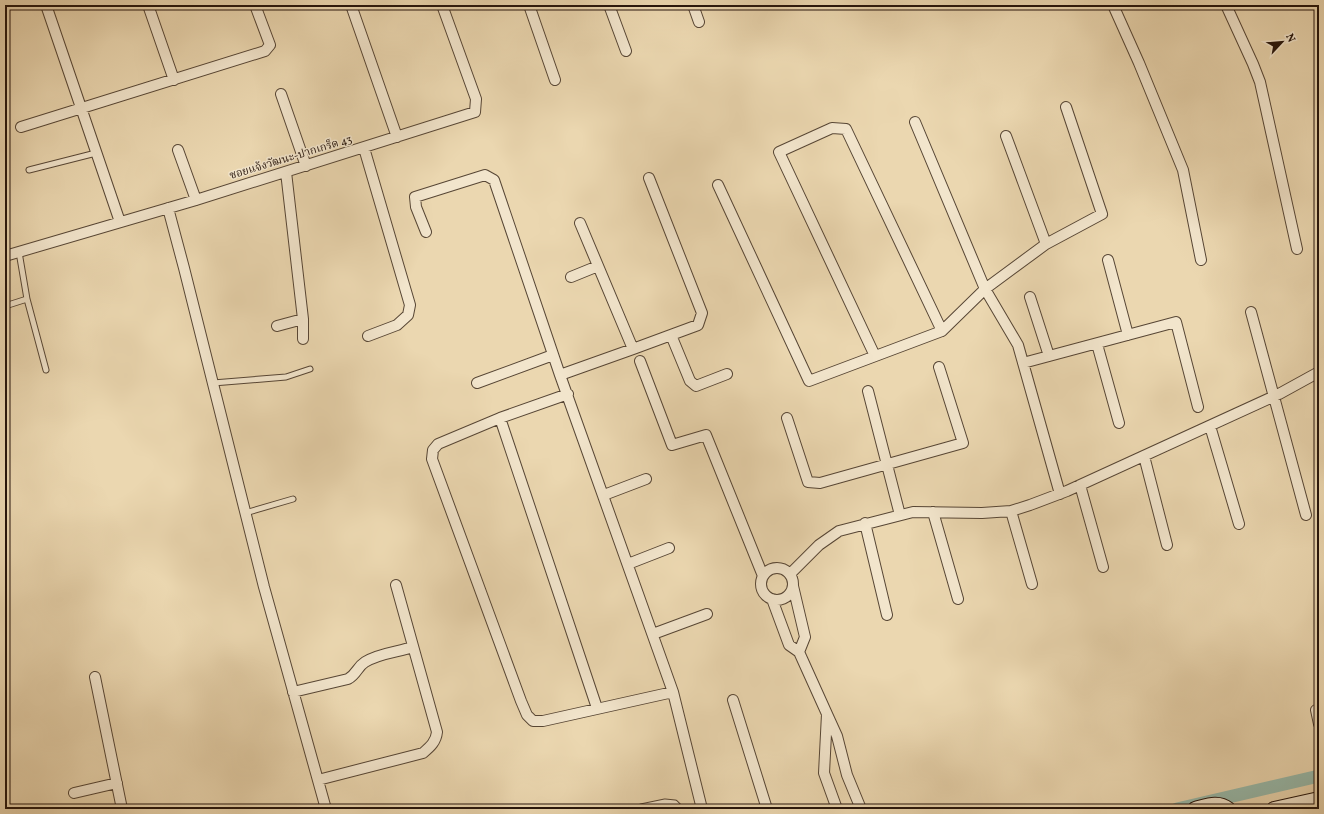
<svg xmlns="http://www.w3.org/2000/svg" width="1324" height="814" font-family="Vollkorn,'Noto Serif Thai',serif">
<style>
.lines{fill:none;stroke-linecap:round;stroke-linejoin:round}
.canal{stroke:#98baab;stroke-width:13}
.lane-casing{stroke:#574635;stroke-width:7}
.street-casing{stroke:#574635;stroke-width:12}
.secondary-casing{stroke:#26150c;stroke-width:16}
.lane{stroke:#f2e5cc;stroke-width:5}
.street{stroke:#f2e5cc;stroke-width:10}
.secondary{stroke:#f2e5cc;stroke-width:14}
.labels{text-anchor:middle;dominant-baseline:central;stroke-width:3;stroke-linejoin:round;paint-order:stroke}
.street-label{font-size:11px;fill:#26150c;stroke:#f2e5cc}
</style>
<rect width="100%" height="100%" fill="#ebd7b0"/>
<filter id="stains"><feTurbulence type="fractalNoise" baseFrequency=".005" numOctaves="4"/><feColorMatrix values="0 0 0 0 .2 0 0 0 0 .09 0 0 0 0 .02 0 0 0 .5 -.17"/></filter>
<radialGradient id="worn" r=".72"><stop offset=".6" stop-color="#630" stop-opacity="0"/><stop offset="1" stop-color="#630" stop-opacity=".3"/></radialGradient>
<g class="lines">
<path class="canal" d="M 1177,809 L 1319,776"/>
<g class="lane-casing">
<path id="lane" d="M 29,170 L 96,153
M 27,299 L 46,370
M 5,306 L 27,299 L 19,252
M 213,383 L 286,377 L 310,369
M 245,513 L 293,499
M 641,807 L 665,802 L 675,803 L 681,809"/>
</g>
<g class="street-casing">
<path id="street" d="M 46,5 L 120,222
M 148,5 L 174,80
M 351,5 L 397,137
M 529,5 L 555,80
M 609,5 L 626,51
M 693,5 L 699,22
M 1113,5 L 1139,63 L 1183,170 L 1201,260
M 1226,5 L 1253,64 L 1260,82 L 1297,249
M 281,94 L 306,166
M 915,122 L 985,289 L 1018,345 L 1060,494
M 21,127 L 265,51 L 270,45 L 255,5
M 1006,136 L 1046,244
M 364,148 L 410,305 L 408,315 L 397,325 L 368,336
M 178,150 L 196,200
M 286,172 L 303,319 L 303,339
M 718,185 L 809,381 L 942,331 L 985,289 L 1046,244 L 1102,214 L 1066,107
M 168,208 L 184,268 L 264,587 L 326,809
M 580,223 L 633,349
M 426,232 L 416,207 L 415,197 L 485,175 L 494,180 L 560,375 L 673,692 L 702,809
M 5,256 L 196,200 L 475,112 L 476,99 L 442,5
M 1108,260 L 1128,335
M 571,277 L 598,266
M 1030,297 L 1049,356
M 1251,312 L 1306,515
M 277,326 L 303,319
M 671,335 L 690,381 L 696,386 L 727,374
M 1097,344 L 1119,423
M 875,356 L 779,152 L 832,128 L 846,129 L 942,331
M 640,361 L 672,445 L 706,435 L 763,576
M 1023,363 L 1176,322 L 1198,407
M 560,375 L 633,349 L 698,325 L 702,313 L 649,178
M 477,383 L 553,355
M 868,391 L 900,515
M 568,394 L 500,418 L 438,444 L 433,450 L 432,459 L 521,701 L 527,715 L 533,721 L 543,721 L 673,692
M 500,418 L 597,708
M 787,418 L 808,482 L 820,483 L 963,443 L 939,367
M 1210,426 L 1239,524
M 1144,456 L 1167,545
M 1080,485 L 1103,567
M 604,495 L 646,479
M 1011,511 L 1032,584
M 933,512 L 958,599
M 865,523 L 887,615
M 628,564 L 669,548
M761 584a16 16 0 1 1 32 0a16 16 0 1 1-32 0Z
M 790,574 L 819,545 L 839,531 L 913,512 L 982,513 L 1011,511 L 1030,505 L 1067,491 L 1279,394 L 1319,372
M 793,586 L 805,637 L 799,652
M 772,599 L 789,645 L 799,652 L 827,714
M 653,634 L 707,614
M 95,677 L 122,809
M 293,692 L 348,679 C 357,674 357,667 365,662 C 379,653 398,652 413,647
M 733,700 L 767,809
M 1316,710 L 1319,724
M 318,780 L 423,753 C 430,747 436,742 437,732 L 396,585
M 74,793 L 117,783
M 837,809 L 824,773 L 827,714 L 837,736 L 847,775 L 861,809"/>
</g>
<g class="secondary-casing">
<path id="secondary" d="M 1195,809 C 1207,806 1218,801 1228,809
M 1274,809 L 1319,799"/>
</g>
<use href="#lane" class="lane"/>
<use href="#street" class="street"/>
<use href="#secondary" class="secondary"/>
</g>
<g class="labels">
<g class="street-label">
<text transform="translate(291 158) rotate(-17)">ซอยแจ้งวัฒนะ-ปากเกร็ด 43</text>
</g>
</g>
<rect width="1324" height="814" fill="none" stroke="#ebd7b0" stroke-width="20"/>
<rect x="6" y="6" width="1312" height="802" fill="none" stroke="#26150c" stroke-width="2"/>
<rect x="10" y="10" width="1304" height="794" fill="none" stroke="#26150c"/>
<g transform="translate(1282 42) rotate(64)" stroke="#f2e5cc" stroke-width="3" paint-order="stroke">
<path d="M0-3L7 15L0 10L-7 15Z" fill="#26150c"/>
<text y="-6" font-size="11" font-weight="bold" text-anchor="middle" fill="#26150c">N</text>
</g>
<rect width="100%" height="100%" filter="url(#stains)"/>
<rect width="100%" height="100%" fill="url(#worn)"/>
</svg>
